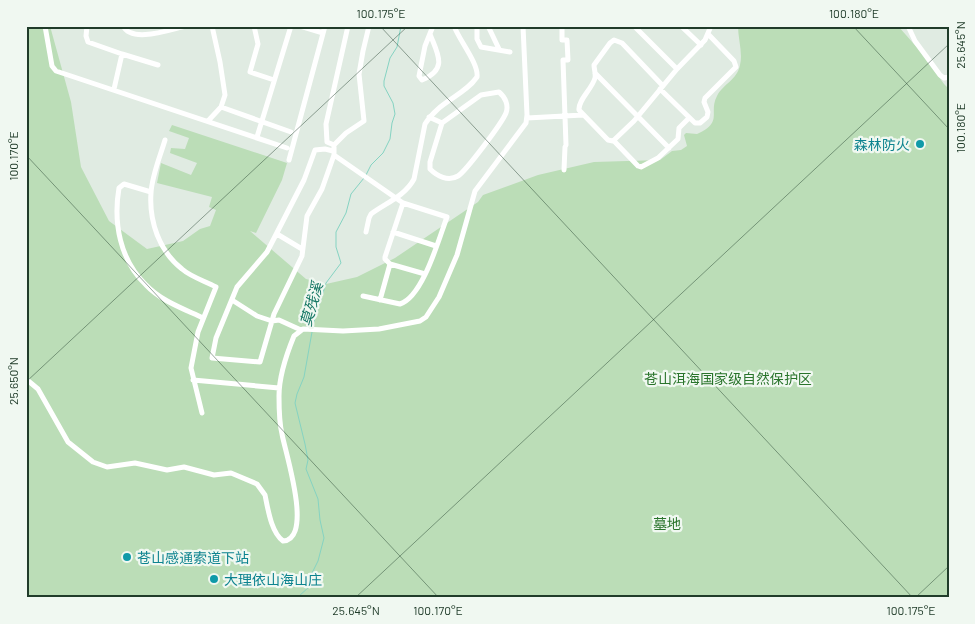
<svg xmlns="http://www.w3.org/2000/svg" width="975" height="624" font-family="Barlow,'Noto Sans SC',sans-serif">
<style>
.green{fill:#bbddb7}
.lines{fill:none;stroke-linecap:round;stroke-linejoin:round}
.stream{stroke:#85d3c2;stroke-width:1}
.minor{stroke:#fff;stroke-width:5}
.ticks{fill:none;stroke:#203c2a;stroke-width:1;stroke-opacity:0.45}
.culture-dot{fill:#0f9aa8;stroke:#f0f8f1;stroke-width:2}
.labels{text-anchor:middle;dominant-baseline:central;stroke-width:4.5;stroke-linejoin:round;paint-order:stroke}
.culture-label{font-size:14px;fill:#0d838f;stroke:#f0f8f1;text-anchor:start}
.park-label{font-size:14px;fill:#29742b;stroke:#f0f8f1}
.water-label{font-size:15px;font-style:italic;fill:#187966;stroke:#f0f8f1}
.neatline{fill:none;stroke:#203c2a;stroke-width:2}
.ticks-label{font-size:12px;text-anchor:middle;fill:#203c2a}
</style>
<rect width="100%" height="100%" fill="#e0ebe2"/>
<path class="green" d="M 26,26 L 50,26 L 71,102 L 81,167 L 109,221 L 147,249 L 183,241 L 200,229 L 210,226 L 216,210 L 209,207 L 212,197 L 157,183 L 161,163 L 191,175 L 197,163 L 170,153 L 171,148 L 185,149 L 189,138 L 169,131 L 172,125 L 287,163 L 282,180 L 256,233 L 250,231 L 306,279 L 326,284 L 357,277 L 395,258 L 478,202 L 483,195 L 538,175 L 594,162 L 660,160 L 672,151 L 681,150 L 687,146 L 684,135 L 686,133 L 697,134 C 724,122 708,113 717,96 C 723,84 737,80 740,65 C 743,53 738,39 738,26 L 898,26 L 921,52 L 944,84 L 947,87 L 949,83 L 949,598 L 26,598 Z"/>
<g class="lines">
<path class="stream" d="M 366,175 L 371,165 L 383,153 L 390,139 L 392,123 L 395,114 L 393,103 L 384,86 L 384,81 L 390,58 L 397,47 L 401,26
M 312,328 L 326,283 L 341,263 L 336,247 L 336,232 L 346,213 L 351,194 L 364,178
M 297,598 L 311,585 L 312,573 L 318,561 L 324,538 L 320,520 L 318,499 L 306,469 L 308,460 L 305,444 L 295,403 L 297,394 L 304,377 L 312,332"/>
<path class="minor" d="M 45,26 L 52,66 L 56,71 L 287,148
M 87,26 L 86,36 L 88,42 L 122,54 L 114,89
M 123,26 C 132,44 171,29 186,26
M 254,26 L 258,44 L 250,72 L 274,80
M 300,26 L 323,33
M 348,26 L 326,124 L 327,142 L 334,145 L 346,133 L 364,121 L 359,74 L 363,51 L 369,26
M 477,26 L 477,39 L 481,47 L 510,52
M 488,26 L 499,49
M 562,26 L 562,40 L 567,40 L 568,60 L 563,60 L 566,145 L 565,147 L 564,170
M 634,26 L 677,69
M 681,26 L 701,45
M 908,26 L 915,41 L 940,75 L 944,78 L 949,77
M 430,34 C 437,53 449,69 422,80 L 419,76 L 425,46 L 433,26
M 122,54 L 158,65
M 595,73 L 669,148
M 663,86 L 622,43 L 614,40 L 610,43 L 594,65 C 594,69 596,74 595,78 C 592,89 578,100 579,110 L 608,140 L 613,141 L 634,121 L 677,69 L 705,40 L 711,26
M 660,89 L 695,123 L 700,123 L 707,117 L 708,112 L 704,102 L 705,98 L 736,67 L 734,61 L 709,35
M 221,107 L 291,132
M 429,117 L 442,123 L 430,162 L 430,169 C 437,176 448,182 458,176 C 466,171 502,123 506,113 C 509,105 505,97 499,92 L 481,95 L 442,123
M 527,118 L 583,115
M 208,121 L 221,107 L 225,95 L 220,62 L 212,26
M 257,137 L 291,26
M 165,140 C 160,157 152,175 151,193 C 149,221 159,251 182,269 C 191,277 205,281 216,287 L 198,332 L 191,368 L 202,413
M 614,141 L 638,166 L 641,167 L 658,158 L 678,139 L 679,128 L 689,118
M 334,145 L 334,155 L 403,203 L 447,217 C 439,238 423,297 400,304 L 363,296
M 333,151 L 325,149 L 315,150 L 304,180 L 267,252 L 237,287 L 216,338 L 212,358 L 260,362 L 274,314 L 302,256 L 307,216 L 322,189 L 334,155
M 289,160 L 325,26
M 151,192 L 124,184 L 119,188 C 113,223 120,260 146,285 C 161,301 184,309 203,318
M 366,232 L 369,218 L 371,214 C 386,203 405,196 414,179 L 425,124 C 439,101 464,96 477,77 C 479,64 459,40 454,26
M 393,232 L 436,246
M 277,234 L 302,249
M 390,264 L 385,259 L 385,257 L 403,203
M 232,300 L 257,316 L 272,321 L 279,320 L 301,330
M 380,300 L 390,264 L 425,274
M 26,379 L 38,389 L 68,442 L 93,462 L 107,467 L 135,463 L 167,470 L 184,467 L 214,475 L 231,473 L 257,484 L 265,495 C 268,509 271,532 283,541 C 314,539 285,452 282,434 C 279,422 279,408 279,396 C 279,376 287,353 294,336 L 303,329 L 343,331 L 379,329 L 420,321 L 426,317 L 439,297 L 457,255 L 475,191 L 526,123 L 527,115 L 523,26
M 193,380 L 279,388"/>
</g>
<path class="ticks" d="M 380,26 L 913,598M 853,26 L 949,129M 26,155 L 439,598M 26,382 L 408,26M 355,598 L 949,44M 915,598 L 949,566"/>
<g class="culture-dot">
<circle cx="920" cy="144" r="5"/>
<circle cx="127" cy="557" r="5"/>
<circle cx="214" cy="579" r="5"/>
</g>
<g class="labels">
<g class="culture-label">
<text x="910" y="144" text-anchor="end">森林防火</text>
<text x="137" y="557">苍山感通索道下站</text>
<text x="224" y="579">大理依山海山庄</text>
</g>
<g class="park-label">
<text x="728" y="378">苍山洱海国家级自然保护区</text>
<text x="667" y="523">墓地</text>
</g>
<g class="water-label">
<text transform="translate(311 304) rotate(-74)">莫残溪</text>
</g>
</g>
<rect width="975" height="624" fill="none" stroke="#f0f8f1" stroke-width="55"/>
<rect x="28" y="28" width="920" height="568" class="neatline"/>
<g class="ticks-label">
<text x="381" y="18">100.175°E</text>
<text x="854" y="18">100.180°E</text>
<text transform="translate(961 45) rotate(-90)" y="4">25.645°N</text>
<text transform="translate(961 128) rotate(-90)" y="4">100.180°E</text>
<text transform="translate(14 156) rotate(-90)" y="4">100.170°E</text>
<text transform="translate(14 381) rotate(-90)" y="4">25.650°N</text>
<text x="356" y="615">25.645°N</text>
<text x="438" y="615">100.170°E</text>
<text x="911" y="615">100.175°E</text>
</g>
</svg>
